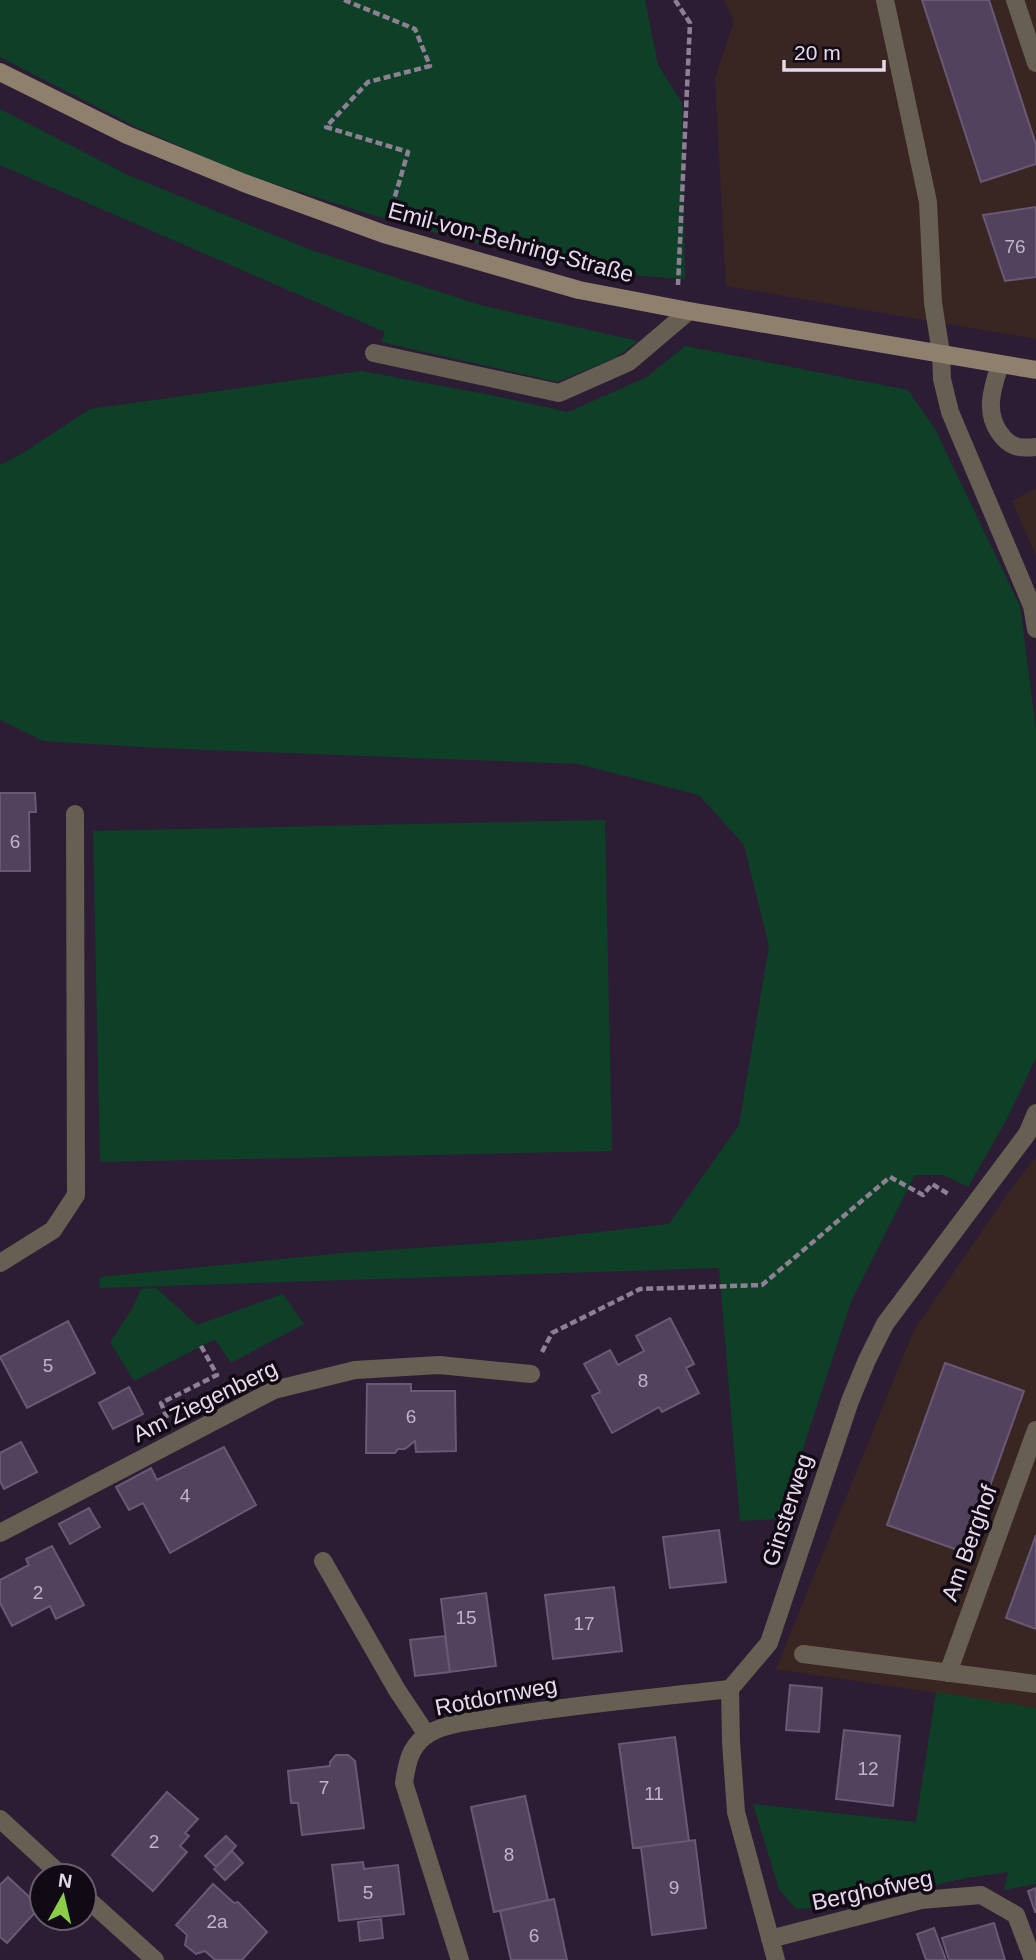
<svg xmlns="http://www.w3.org/2000/svg" width="1036" height="1960" font-family="Helvetica,sans-serif">
<style>
.industrial{fill:#392622}
.green{fill:#0d4027}
.building{fill:#52425d;stroke:#6a5875;stroke-width:2}
.lines{fill:none;stroke-linecap:round;stroke-linejoin:round}
.path{stroke:#8d8095;stroke-width:4.5;stroke-dasharray:7 3.5;stroke-linecap:butt}
.lane{stroke:#685f53;stroke-width:18}
.street{stroke:#685f53;stroke-width:18}
.secondary{stroke:#8f806d;stroke-width:18}
.labels{text-anchor:middle;dominant-baseline:central;stroke-width:7;stroke-linejoin:round;paint-order:stroke}
.number-label{font-size:19px;fill:#c0b4c8}
.street-label{font-size:23px;fill:#e4daeb;stroke:#110a15}
</style>
<rect width="100%" height="100%" fill="#2c1d35"/>
<path class="industrial" d="M 724,0 L 1036,0 L 1036,339 L 726,286 L 715,78 L 734,21 Z
M 1036,488 L 1036,556 L 1012,501 Z
M 1036,1157 L 1036,1708 L 776,1669 L 914,1330 L 1009,1192 Z"/>
<path class="green" d="M 0,0 L 645,0 L 658,65 L 682,103 L 685,279 L 602,273 L 404,225 L 246,175 L 138,128 L 0,57 Z
M 0,109 L 128,175 L 308,249 L 480,305 L 638,341 L 617,357 L 557,382 L 381,342 L 385,332 L 0,165 Z
M 685,346 L 908,390 L 935,429 L 1020,606 L 1036,729 L 1036,1058 L 1007,1119 L 968,1187 L 943,1175 L 915,1175 L 851,1302 L 780,1519 L 740,1521 L 719,1268 L 99,1288 L 100,1277 L 344,1253 L 530,1240 L 669,1224 L 739,1125 L 769,946 L 744,845 L 699,795 L 578,764 L 159,748 L 43,741 L 0,720 L 0,465 L 23,453 L 90,409 L 361,371 L 491,395 L 568,412 L 647,377 Z
M 605,820 L 612,1151 L 100,1162 L 93,831 Z
M 156,1288 L 197,1325 L 283,1294 L 304,1324 L 231,1363 L 215,1339 L 134,1381 L 110,1342 L 131,1311 L 141,1289 Z
M 936,1692 L 1036,1708 L 1036,1884 L 1004,1890 L 1008,1872 L 966,1878 L 847,1905 L 796,1909 L 779,1889 L 753,1804 L 916,1822 Z"/>
<path class="building" d="M 922,0 L 989,0 L 1036,145 L 1036,164 L 981,182 Z
M 1036,207 L 1036,277 L 1005,281 L 983,215 Z
M 0,793 L 35,793 L 36,812 L 29,812 L 30,871 L 0,871 Z
M 670,1318 L 694,1364 L 686,1368 L 699,1393 L 662,1412 L 659,1407 L 612,1433 L 592,1396 L 600,1392 L 584,1364 L 610,1350 L 618,1365 L 644,1351 L 636,1336 Z
M 68,1321 L 95,1373 L 27,1408 L 0,1357 Z
M 945,1363 L 1024,1391 L 966,1553 L 887,1525 Z
M 367,1384 L 411,1384 L 411,1391 L 455,1391 L 456,1451 L 416,1452 L 415,1441 L 405,1449 L 398,1449 L 395,1453 L 366,1453 Z
M 129,1387 L 143,1414 L 113,1429 L 99,1403 Z
M 21,1442 L 37,1472 L 4,1489 L 0,1481 L 0,1453 Z
M 224,1447 L 256,1505 L 170,1553 L 143,1503 L 129,1510 L 116,1487 L 151,1468 L 157,1480 Z
M 89,1508 L 100,1527 L 70,1544 L 59,1524 Z
M 719,1530 L 726,1582 L 670,1588 L 663,1537 Z
M 1036,1535 L 1036,1629 L 1006,1618 Z
M 52,1546 L 84,1605 L 56,1619 L 50,1606 L 12,1626 L 0,1603 L 0,1580 L 29,1565 L 26,1559 Z
M 614,1587 L 622,1651 L 553,1659 L 545,1595 Z
M 486,1593 L 496,1666 L 450,1672 L 441,1599 Z
M 445,1636 L 450,1672 L 415,1676 L 410,1640 Z
M 790,1685 L 822,1688 L 819,1732 L 786,1730 Z
M 844,1730 L 900,1736 L 893,1806 L 836,1799 Z
M 675,1737 L 689,1841 L 633,1848 L 619,1744 Z
M 336,1755 L 348,1755 L 355,1761 L 364,1828 L 302,1835 L 298,1803 L 291,1803 L 288,1771 L 330,1766 L 330,1762 Z
M 167,1792 L 198,1819 L 185,1833 L 189,1836 L 180,1846 L 187,1852 L 153,1891 L 112,1855 Z
M 525,1796 L 548,1900 L 494,1912 L 471,1807 Z
M 226,1836 L 236,1846 L 216,1867 L 205,1856 Z
M 695,1840 L 706,1928 L 652,1935 L 641,1847 Z
M 232,1851 L 243,1863 L 225,1880 L 214,1869 Z
M 363,1862 L 364,1869 L 398,1865 L 404,1914 L 339,1921 L 332,1865 Z
M 8,1877 L 40,1907 L 7,1943 L 0,1937 L 0,1885 Z
M 213,1884 L 234,1903 L 238,1902 L 267,1932 L 242,1960 L 215,1960 L 205,1951 L 196,1954 L 185,1945 L 187,1935 L 176,1925 Z
M 1036,1888 L 1036,1912 L 1035,1912 L 1028,1891 Z
M 554,1899 L 567,1960 L 511,1960 L 500,1911 Z
M 381,1919 L 383,1938 L 360,1941 L 358,1922 Z
M 994,1923 L 1005,1960 L 949,1960 L 942,1938 Z
M 934,1928 L 946,1960 L 926,1960 L 917,1934 Z"/>
<g class="lines">
<path class="path" d="M 344,0 L 415,29 L 430,66 L 368,82 L 326,127 L 408,152 L 391,210
M 675,0 L 690,23 L 678,285
M 542,1352 L 552,1333 L 640,1289 L 762,1285 L 890,1177 L 923,1195 L 932,1184 L 950,1195
M 167,1418 L 161,1403 L 217,1375 L 201,1346"/>
<path class="lane" d="M 885,0 L 928,202 L 933,303 L 941,353
M 1015,0 L 1036,63
M 374,353 L 559,393 L 629,362 L 689,311
M 1000,364 C 993,387 984,410 999,432 C 1009,447 1019,449 1036,447
M 0,1263 L 53,1230 L 76,1195 L 75,814
M 323,1561 L 397,1690 L 427,1735
M 803,1654 L 1036,1684
M 948,1673 L 1036,1430"/>
<path class="street" d="M 941,353 L 942,379 L 950,412 L 1032,606 L 1036,629
M 0,1533 L 274,1390 L 355,1370 L 439,1365 L 531,1374
M 0,1819 L 62,1876
M 84,1896 L 155,1960
M 770,1939 L 921,1900 L 981,1895 L 1016,1915 L 1033,1960
M 460,1960 L 404,1783 C 407,1764 409,1749 425,1736 C 443,1723 471,1722 492,1718 C 571,1705 651,1698 730,1689
M 776,1960 L 736,1812 L 731,1742 L 730,1689 L 769,1643 L 850,1401 L 867,1360 L 885,1324 L 1027,1134 L 1036,1113"/>
<path class="secondary" d="M 0,72 L 127,135 L 244,183 L 384,234 L 579,290 L 689,311 L 1036,370"/>
</g>
<g class="labels">
<g class="number-label">
<text x="1015" y="246">76</text>
<text x="15" y="841">6</text>
<text x="48" y="1365">5</text>
<text x="643" y="1380">8</text>
<text x="411" y="1416">6</text>
<text x="185" y="1495">4</text>
<text x="38" y="1592">2</text>
<text x="466" y="1617">15</text>
<text x="584" y="1623">17</text>
<text x="868" y="1768">12</text>
<text x="324" y="1787">7</text>
<text x="654" y="1793">11</text>
<text x="154" y="1841">2</text>
<text x="509" y="1854">8</text>
<text x="674" y="1887">9</text>
<text x="368" y="1892">5</text>
<text x="217" y="1921">2a</text>
<text x="534" y="1935">6</text>
</g>
<g class="street-label">
<text transform="translate(511 242) rotate(15)">Emil-von-Behring-Straße</text>
<text transform="translate(205 1401) rotate(-26)">Am Ziegenberg</text>
<text transform="translate(787 1510) rotate(-72)">Ginsterweg</text>
<text transform="translate(969 1543) rotate(-70)">Am Berghof</text>
<text transform="translate(496 1696) rotate(-11)">Rotdornweg</text>
<text transform="translate(872 1890) rotate(-12)">Berghofweg</text>
</g>
</g>
<g transform="translate(63 1897) rotate(8)"><circle r="33" fill="#110a15" stroke="#655d6b" stroke-width="2"/>
<path d="M0-5L12 26L0 18L-12 26Z" fill="#8ace48"/>
<text y="-10" font-size="19" font-weight="bold" text-anchor="middle" fill="#e4daeb">N</text>
</g>
<path d="M784 60v10h100v-10" fill="none" stroke="#e4daeb" stroke-width="3.5"/>
<text x="794" y="60" font-size="21" fill="#e4daeb" stroke="#110a15" stroke-width="5" paint-order="stroke">20 m</text>
</svg>
